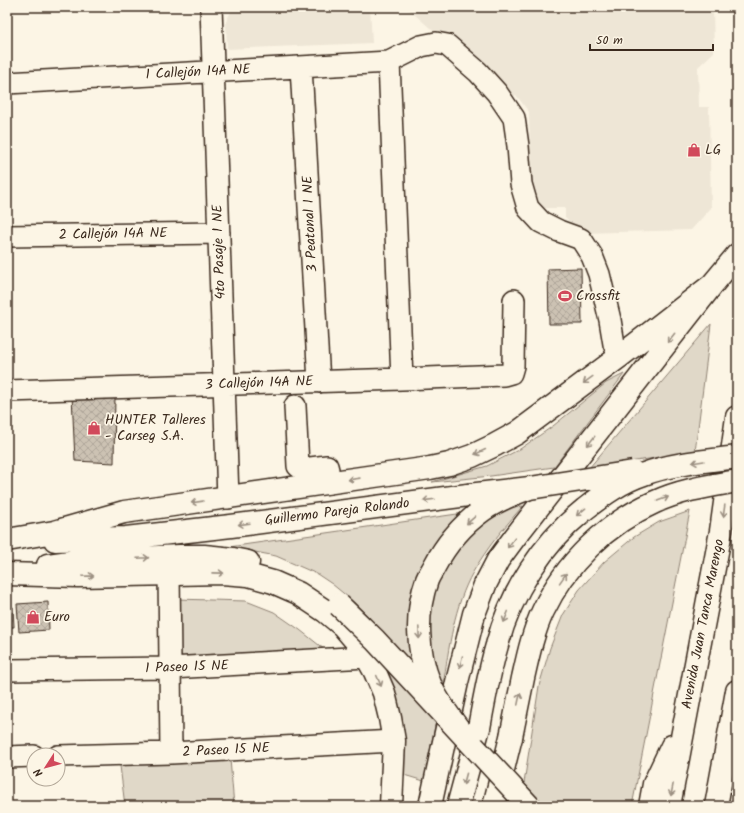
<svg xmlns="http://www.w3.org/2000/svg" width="744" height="813" font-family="Kalam,sans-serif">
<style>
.built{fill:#eee6d6}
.park{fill:#e0d8c8;stroke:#8e8173}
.building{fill:url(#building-cross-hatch);stroke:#3b2a1e}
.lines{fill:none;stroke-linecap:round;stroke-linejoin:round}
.minor-casing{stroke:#3b2a1e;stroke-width:24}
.major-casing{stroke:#3b2a1e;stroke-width:25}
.minor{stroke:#fcf5e5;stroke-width:21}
.major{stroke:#fcf5e5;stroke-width:22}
.major-bridge-casing{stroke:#3b2a1e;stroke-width:25;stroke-linecap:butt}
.major-bridge{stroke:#fcf5e5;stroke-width:22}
.oneway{stroke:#9c9082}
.labels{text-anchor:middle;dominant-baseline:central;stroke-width:3.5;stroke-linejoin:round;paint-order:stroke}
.street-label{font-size:14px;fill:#3b2a1e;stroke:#fcf5e5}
.poi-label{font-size:14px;fill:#3b2a1e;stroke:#fcf5e5;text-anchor:start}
</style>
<defs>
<pattern id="building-cross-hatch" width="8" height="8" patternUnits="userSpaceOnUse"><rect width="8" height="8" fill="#ccc2b3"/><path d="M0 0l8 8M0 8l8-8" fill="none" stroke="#b0a79a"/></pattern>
</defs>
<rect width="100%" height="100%" fill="#fcf5e5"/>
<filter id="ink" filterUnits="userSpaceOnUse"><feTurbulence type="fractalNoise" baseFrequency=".025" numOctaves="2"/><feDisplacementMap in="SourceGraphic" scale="8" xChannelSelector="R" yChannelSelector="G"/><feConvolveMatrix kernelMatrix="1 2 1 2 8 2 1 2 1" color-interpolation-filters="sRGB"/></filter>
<g filter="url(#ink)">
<path class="built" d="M 233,7 L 370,7 L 372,43 L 227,49 L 226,22 Z
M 406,7 L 712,7 L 713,8 L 714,52 L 698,67 L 699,107 L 709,107 L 711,208 L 691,230 L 582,233 L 565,218 L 565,208 L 531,208 L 529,112 L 516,95 L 510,98 Z"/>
<path class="park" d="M 711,324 L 695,452 L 589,468 Z
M 624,374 L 554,467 L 491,476 L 432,482 L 487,466 L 520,449 L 553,426 L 606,383 Z
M 523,506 C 504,527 487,548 473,572 C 454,606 449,647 443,686 C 437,718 430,749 424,781 L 404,775 L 401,729 L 391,686 L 370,618 L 354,602 L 332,584 L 317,574 L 276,556 L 229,547 L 464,513 Z
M 690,511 L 632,806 L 546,806 L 524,783 L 539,686 L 550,648 L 563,615 L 579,590 L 604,562 L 634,537 L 659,522 Z
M 176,599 L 246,601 L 274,612 L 300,630 L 334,657 L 179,662 Z
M 119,758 L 230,759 L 234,806 L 125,806 Z"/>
<path class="building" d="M 581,268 L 582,324 L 549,324 L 548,269 Z
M 72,395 L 115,395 L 114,463 L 75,461 Z
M 48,602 L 49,630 L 19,632 L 17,604 Z
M 7,607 L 13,607 L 14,627 L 7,627 Z"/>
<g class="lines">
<g class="minor-casing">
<path id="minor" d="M 211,7 L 228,498
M 389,62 L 402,379
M 301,67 L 319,382
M 7,83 L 389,62 L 421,46 L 436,43 L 447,45 L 478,72 L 497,93 L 514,118 L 518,146 L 521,184 L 528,208 L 541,222 L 559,231 L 581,239 L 592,256 L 599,274 L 610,320 L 614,344 L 619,357
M 7,236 L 219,233
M 7,391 L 402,379 L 504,375 L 511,373 L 513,366 L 514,300
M 295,406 L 298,466 L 302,469 L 327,466 L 328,470 L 328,483
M 169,573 L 171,753
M 7,670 L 170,668 L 367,657
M 58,756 L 171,753 L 394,741
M 7,757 L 34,756"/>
</g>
<g class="major-casing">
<path id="major" d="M 7,540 L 54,532 L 124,512 L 430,468 L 449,464 L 472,456 L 495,445 L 517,433 L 619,357 L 712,285
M 55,540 L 126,538 L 231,526 L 468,495
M 48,565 L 77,561 L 180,556 L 204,556 L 233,559 L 248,562
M 7,574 L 78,576 L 222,573 L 248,575 L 273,582 L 298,593 L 325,611 L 343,626 L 361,647 L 375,672 L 384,693 L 390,718 L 394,741 L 391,806
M 430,806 L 457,682 L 474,614 L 485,585 L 498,560 L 515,537 L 712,285 L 737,255
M 458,806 L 478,731
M 494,806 L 511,737
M 650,806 L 654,784 L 672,746
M 669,806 L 721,531 L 737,417
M 716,806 L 737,691"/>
</g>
<use href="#minor" class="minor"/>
<use href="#major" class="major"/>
<g class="major-bridge-casing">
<path id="major-bridge" d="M 468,495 L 530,488 L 633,472
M 339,605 L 375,640 L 529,806
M 479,728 C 484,700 489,672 497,645 C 511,592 542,544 585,509 C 603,495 622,481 644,474 C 674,463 706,461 737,457
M 463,735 C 451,718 438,703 430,684 C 417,652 415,613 427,580 C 429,575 432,571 434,567 C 446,544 462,525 483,510 C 498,500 513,494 530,488
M 511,737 C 515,718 519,698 523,678 C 528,656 533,632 543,611 C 565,564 607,523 655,502 C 681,490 709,486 737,481"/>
</g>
<use href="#major-bridge" class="major-bridge"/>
</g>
<defs><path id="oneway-shaft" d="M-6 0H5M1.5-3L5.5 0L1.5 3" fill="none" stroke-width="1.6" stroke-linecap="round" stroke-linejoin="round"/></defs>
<g class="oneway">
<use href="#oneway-shaft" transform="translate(671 338) rotate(128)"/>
<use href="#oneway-shaft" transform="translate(588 380) rotate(144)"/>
<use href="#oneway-shaft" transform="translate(591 441) rotate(128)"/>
<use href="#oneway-shaft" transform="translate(480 452) rotate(155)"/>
<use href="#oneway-shaft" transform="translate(698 462) rotate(171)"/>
<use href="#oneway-shaft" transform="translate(354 479) rotate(172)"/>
<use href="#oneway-shaft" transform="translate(663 499) rotate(-20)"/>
<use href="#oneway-shaft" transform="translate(429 500) rotate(173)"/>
<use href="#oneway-shaft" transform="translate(197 502) rotate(172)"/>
<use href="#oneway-shaft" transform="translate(724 511) rotate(98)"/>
<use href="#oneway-shaft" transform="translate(581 512) rotate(141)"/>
<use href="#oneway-shaft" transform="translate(471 520) rotate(139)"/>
<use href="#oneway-shaft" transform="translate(244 524) rotate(173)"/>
<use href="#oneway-shaft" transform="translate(511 543) rotate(126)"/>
<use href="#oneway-shaft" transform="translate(143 558) rotate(-3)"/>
<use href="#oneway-shaft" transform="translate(218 573) rotate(1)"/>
<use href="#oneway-shaft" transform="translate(88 576) rotate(-2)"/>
<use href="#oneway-shaft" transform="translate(563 578) rotate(-55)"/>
<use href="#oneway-shaft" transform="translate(506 617) rotate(112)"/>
<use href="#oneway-shaft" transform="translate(419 633) rotate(88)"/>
<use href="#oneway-shaft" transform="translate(461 662) rotate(103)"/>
<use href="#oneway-shaft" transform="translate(379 681) rotate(67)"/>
<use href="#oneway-shaft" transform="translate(519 699) rotate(-78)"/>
<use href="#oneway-shaft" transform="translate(465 779) rotate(105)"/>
<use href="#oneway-shaft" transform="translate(672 790) rotate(101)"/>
</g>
</g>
<defs>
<g id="shop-bare" transform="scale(1.08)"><path d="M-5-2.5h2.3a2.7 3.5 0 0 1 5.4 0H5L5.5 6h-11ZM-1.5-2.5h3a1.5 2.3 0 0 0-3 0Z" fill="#d1495b" stroke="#fcf5e5" stroke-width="2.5" paint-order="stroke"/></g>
<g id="stadium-bare" transform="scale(1.08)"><path d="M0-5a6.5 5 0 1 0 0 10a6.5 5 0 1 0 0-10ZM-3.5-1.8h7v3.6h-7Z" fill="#d1495b" stroke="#fcf5e5" stroke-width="2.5" paint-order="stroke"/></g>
</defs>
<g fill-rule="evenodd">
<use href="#shop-bare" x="694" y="150"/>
<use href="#stadium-bare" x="565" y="296"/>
<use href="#shop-bare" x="94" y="428"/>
<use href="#shop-bare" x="33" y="617"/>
</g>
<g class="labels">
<g class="street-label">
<text transform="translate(198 72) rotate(-3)">1 Callejón 14A NE</text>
<text transform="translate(310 224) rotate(-93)">3 Peatonal 1 NE</text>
<text transform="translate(113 234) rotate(-1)">2 Callejón 14A NE</text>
<text transform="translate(219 252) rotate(-92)">4to Pasaje 1 NE</text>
<text transform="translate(259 383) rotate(-2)">3 Callejón 14A NE</text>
<text transform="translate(337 512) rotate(-7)">Guillermo Pareja Rolando</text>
<text transform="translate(703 624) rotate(-79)">Avenida Juan Tanca Marengo</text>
<text transform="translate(187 667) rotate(-2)">1 Paseo 15 NE</text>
<text transform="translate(226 750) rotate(-3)">2 Paseo 15 NE</text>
</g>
<g class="poi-label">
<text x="705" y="150">LG</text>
<text x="576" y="296">Crossfit</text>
<text x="105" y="420">HUNTER Talleres<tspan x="105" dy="16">- Carseg S.A.</tspan></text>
<text x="44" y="617">Euro</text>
</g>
</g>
<rect width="744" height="813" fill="none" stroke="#fcf5e5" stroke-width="24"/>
<rect x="12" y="12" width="720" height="789" fill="none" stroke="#3b2a1e" stroke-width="1.5" filter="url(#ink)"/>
<g transform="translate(46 767) rotate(234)"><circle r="19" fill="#fcf5e5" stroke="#afa495"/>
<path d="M0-3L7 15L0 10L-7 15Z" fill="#d1495b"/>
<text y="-6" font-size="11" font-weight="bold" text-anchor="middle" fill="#3b2a1e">N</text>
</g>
<path d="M590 44v6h123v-6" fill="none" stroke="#3b2a1e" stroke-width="2"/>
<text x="596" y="44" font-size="12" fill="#3b2a1e" stroke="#fcf5e5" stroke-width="3" paint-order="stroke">50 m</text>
</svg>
